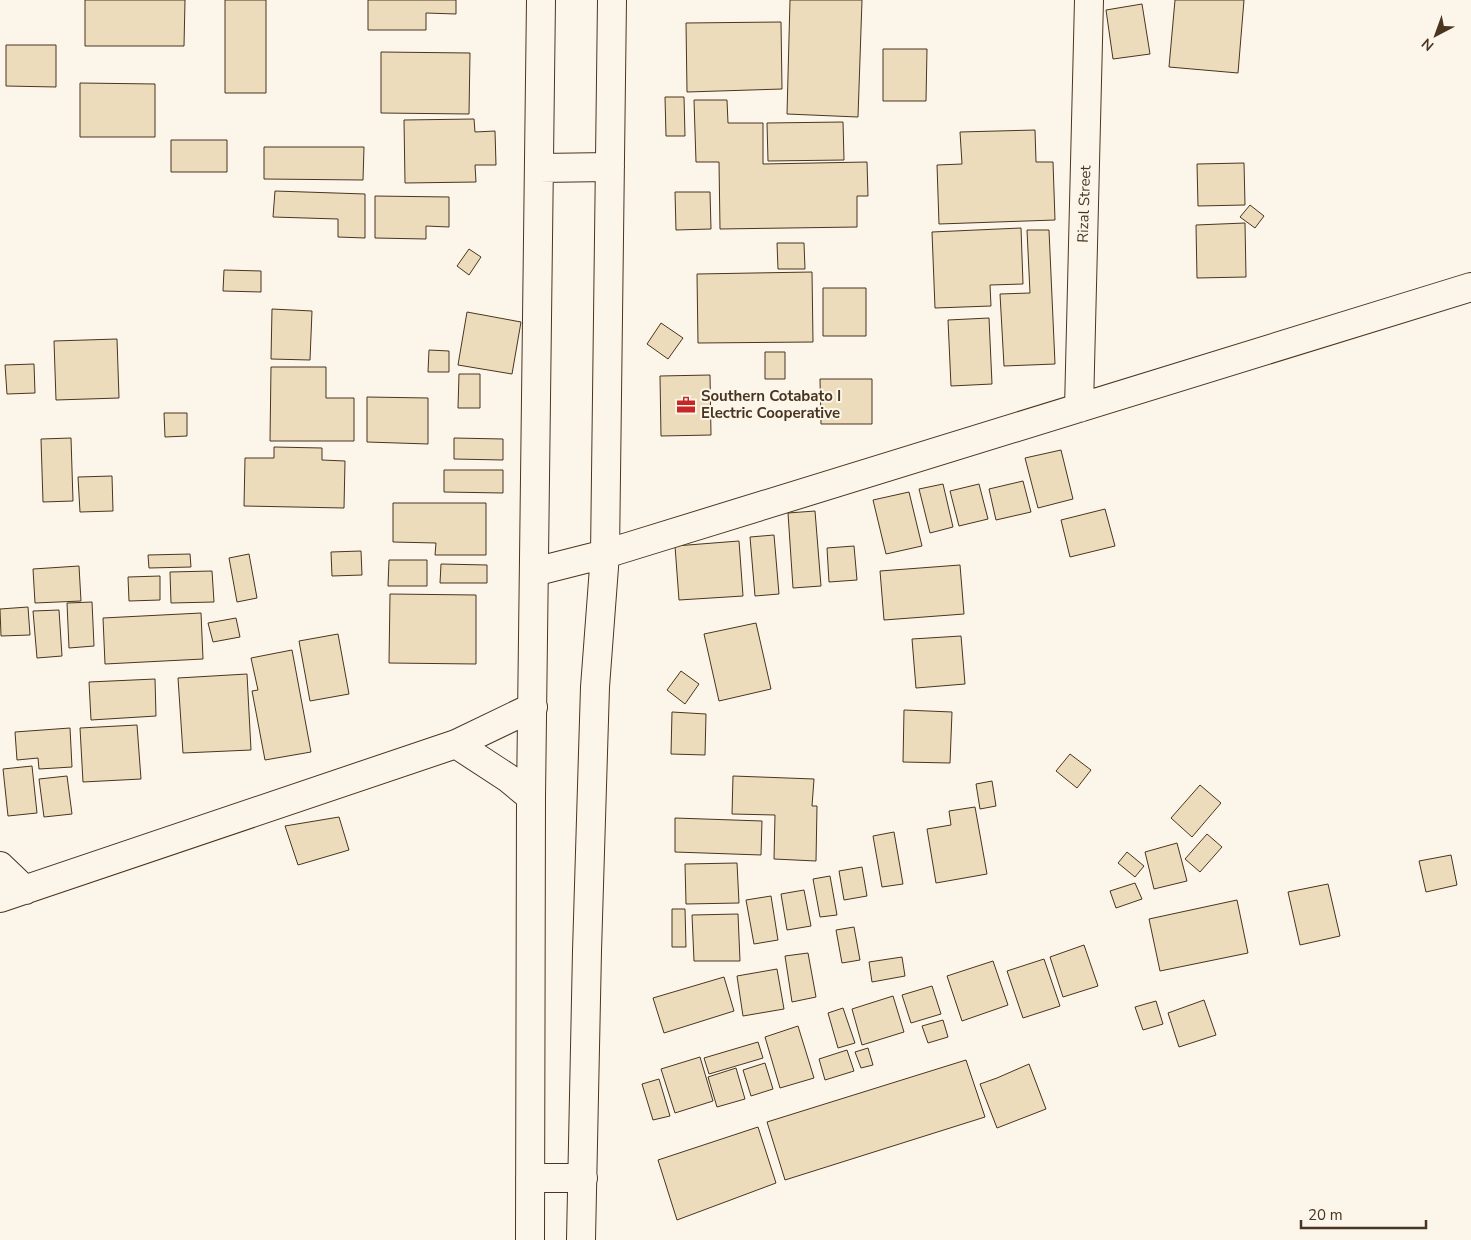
<svg xmlns="http://www.w3.org/2000/svg" width="1471" height="1240" font-family="'Nunito Sans',sans-serif">
<style>
.building{fill:#ecdcbc;stroke:#4a3520}
.lines{fill:none;stroke-linecap:round;stroke-linejoin:round}
.minor-casing{stroke:#4a3520;stroke-width:30}
.minor{stroke:#fbf6e9;stroke-width:28}
.labels{text-anchor:middle;dominant-baseline:central;stroke-width:4;stroke-linejoin:round;paint-order:stroke}
.street-label{font-size:15px;fill:#4a3520;stroke:#fbf6e9}
.poi-label{font-size:15px;font-weight:bold;fill:#4a3520;stroke:#fbf6e9;text-anchor:start}
</style>
<rect width="100%" height="100%" fill="#fbf6e9"/>
<path class="building" d="M 85,0 L 185,0 L 184,46 L 85,46 Z
M 225,0 L 266,0 L 266,93 L 225,93 Z
M 368,0 L 456,0 L 456,14 L 426,13 L 426,30 L 368,30 Z
M 790,0 L 862,0 L 858,117 L 787,114 Z
M 1175,0 L 1244,0 L 1238,73 L 1169,67 Z
M 1142,4 L 1150,54 L 1113,59 L 1106,10 Z
M 781,22 L 782,89 L 687,92 L 686,23 Z
M 6,45 L 56,45 L 56,87 L 6,86 Z
M 883,49 L 927,49 L 926,101 L 883,101 Z
M 381,52 L 470,53 L 469,114 L 381,113 Z
M 80,83 L 155,84 L 155,137 L 80,137 Z
M 665,97 L 684,97 L 685,136 L 666,136 Z
M 694,100 L 727,100 L 728,123 L 763,123 L 763,164 L 867,162 L 868,196 L 857,196 L 857,227 L 720,229 L 719,162 L 696,162 Z
M 474,119 L 475,132 L 495,131 L 496,165 L 475,165 L 476,182 L 405,183 L 404,120 Z
M 843,122 L 844,160 L 768,161 L 767,123 Z
M 1035,130 L 1036,162 L 1053,162 L 1055,220 L 939,224 L 937,165 L 962,164 L 960,132 Z
M 171,140 L 227,140 L 227,172 L 171,172 Z
M 264,147 L 364,147 L 363,180 L 264,179 Z
M 1244,163 L 1245,205 L 1198,206 L 1197,164 Z
M 275,191 L 365,194 L 365,238 L 338,237 L 338,219 L 273,217 Z
M 675,192 L 710,192 L 711,229 L 676,230 Z
M 375,196 L 449,197 L 449,227 L 426,226 L 426,239 L 375,238 Z
M 1250,205 L 1264,216 L 1255,228 L 1240,217 Z
M 1245,223 L 1246,277 L 1197,278 L 1196,225 Z
M 1021,228 L 1023,284 L 990,285 L 991,306 L 935,308 L 932,232 Z
M 1027,230 L 1049,230 L 1055,364 L 1004,366 L 1000,294 L 1030,293 Z
M 777,243 L 804,243 L 805,269 L 778,269 Z
M 469,249 L 481,257 L 469,275 L 457,266 Z
M 224,270 L 261,271 L 261,292 L 223,291 Z
M 812,272 L 813,342 L 698,343 L 697,274 Z
M 823,288 L 866,288 L 866,336 L 823,336 Z
M 272,309 L 312,311 L 310,360 L 271,359 Z
M 467,312 L 521,322 L 512,374 L 458,365 Z
M 989,318 L 992,384 L 951,386 L 948,320 Z
M 661,323 L 683,338 L 668,359 L 647,344 Z
M 117,339 L 119,398 L 56,400 L 54,341 Z
M 429,350 L 449,351 L 449,372 L 428,372 Z
M 765,352 L 785,352 L 785,379 L 765,379 Z
M 34,364 L 35,393 L 7,394 L 5,365 Z
M 271,367 L 326,367 L 326,398 L 354,398 L 354,441 L 270,441 Z
M 459,374 L 480,374 L 480,408 L 458,408 Z
M 710,375 L 711,435 L 661,436 L 660,376 Z
M 820,379 L 872,379 L 872,424 L 821,424 Z
M 367,397 L 428,398 L 428,444 L 367,442 Z
M 164,413 L 187,413 L 187,436 L 165,437 Z
M 71,438 L 73,501 L 43,502 L 41,439 Z
M 454,438 L 503,439 L 503,460 L 454,459 Z
M 274,447 L 322,448 L 322,460 L 345,461 L 344,508 L 244,506 L 245,458 L 274,458 Z
M 1061,450 L 1073,499 L 1038,508 L 1025,458 Z
M 444,470 L 503,470 L 503,493 L 444,492 Z
M 112,476 L 113,511 L 80,512 L 78,477 Z
M 1023,481 L 1031,512 L 996,520 L 989,489 Z
M 943,484 L 953,527 L 930,533 L 919,489 Z
M 979,484 L 988,519 L 959,526 L 950,491 Z
M 909,492 L 922,546 L 886,554 L 873,500 Z
M 393,503 L 486,503 L 486,555 L 435,555 L 436,543 L 393,542 Z
M 1105,509 L 1115,546 L 1070,557 L 1061,520 Z
M 815,511 L 821,586 L 793,588 L 788,513 Z
M 774,535 L 779,594 L 755,596 L 750,537 Z
M 739,541 L 743,596 L 679,600 L 675,546 Z
M 854,546 L 857,580 L 829,582 L 827,548 Z
M 361,551 L 362,575 L 332,576 L 331,552 Z
M 190,554 L 191,567 L 149,568 L 148,555 Z
M 249,554 L 257,598 L 237,602 L 229,558 Z
M 389,560 L 427,560 L 427,586 L 388,586 Z
M 441,564 L 487,565 L 487,583 L 440,583 Z
M 960,565 L 964,614 L 884,620 L 880,571 Z
M 79,566 L 81,601 L 35,603 L 33,569 Z
M 212,571 L 214,602 L 171,603 L 170,572 Z
M 160,576 L 160,600 L 129,601 L 128,577 Z
M 390,594 L 476,595 L 476,664 L 389,663 Z
M 92,602 L 94,646 L 69,648 L 67,603 Z
M 28,607 L 30,635 L 1,636 L 0,609 Z
M 59,610 L 62,656 L 37,658 L 33,611 Z
M 201,613 L 203,659 L 105,664 L 103,618 Z
M 236,618 L 240,637 L 213,642 L 208,623 Z
M 756,623 L 771,689 L 719,701 L 704,634 Z
M 338,634 L 349,694 L 310,701 L 299,641 Z
M 961,636 L 965,684 L 916,688 L 912,639 Z
M 292,650 L 311,752 L 265,760 L 252,691 L 258,690 L 251,658 Z
M 681,671 L 699,684 L 685,704 L 667,690 Z
M 247,674 L 251,750 L 183,753 L 178,678 Z
M 155,679 L 156,716 L 91,720 L 89,682 Z
M 904,710 L 952,712 L 950,763 L 903,762 Z
M 672,712 L 706,714 L 705,755 L 671,754 Z
M 137,725 L 141,779 L 83,782 L 80,728 Z
M 70,728 L 72,767 L 39,769 L 38,758 L 17,760 L 15,732 Z
M 1070,754 L 1091,770 L 1077,788 L 1056,771 Z
M 32,766 L 37,813 L 8,816 L 3,769 Z
M 67,776 L 72,814 L 44,817 L 39,779 Z
M 733,776 L 814,779 L 812,806 L 817,806 L 816,861 L 774,859 L 775,815 L 732,814 Z
M 992,781 L 996,806 L 980,809 L 976,784 Z
M 1200,785 L 1221,803 L 1192,837 L 1171,818 Z
M 975,807 L 987,874 L 936,883 L 927,829 L 951,825 L 949,811 Z
M 339,817 L 349,850 L 298,865 L 285,826 Z
M 675,818 L 762,821 L 761,855 L 675,852 Z
M 894,832 L 903,884 L 882,887 L 873,836 Z
M 1207,834 L 1222,847 L 1200,872 L 1185,859 Z
M 1177,843 L 1187,881 L 1154,889 L 1145,852 Z
M 1127,852 L 1144,866 L 1135,877 L 1118,863 Z
M 1451,855 L 1457,885 L 1426,892 L 1419,861 Z
M 737,863 L 739,903 L 686,904 L 685,864 Z
M 862,867 L 867,896 L 844,900 L 839,871 Z
M 830,876 L 837,915 L 820,917 L 813,879 Z
M 1135,883 L 1142,899 L 1116,908 L 1110,891 Z
M 1328,884 L 1340,936 L 1300,945 L 1288,892 Z
M 804,890 L 811,926 L 787,930 L 781,894 Z
M 771,896 L 778,940 L 754,944 L 746,900 Z
M 1237,900 L 1248,953 L 1160,971 L 1149,919 Z
M 672,909 L 685,909 L 686,947 L 672,947 Z
M 738,914 L 740,961 L 694,961 L 692,915 Z
M 854,927 L 860,960 L 842,963 L 836,930 Z
M 1084,945 L 1098,986 L 1063,997 L 1050,957 Z
M 808,953 L 816,997 L 792,1002 L 785,956 Z
M 902,957 L 905,976 L 872,982 L 869,962 Z
M 1044,959 L 1060,1006 L 1023,1018 L 1007,971 Z
M 993,961 L 1008,1005 L 962,1021 L 947,976 Z
M 777,969 L 784,1009 L 743,1016 L 737,976 Z
M 724,977 L 734,1011 L 664,1033 L 653,998 Z
M 932,986 L 941,1014 L 911,1023 L 902,995 Z
M 893,996 L 904,1032 L 862,1045 L 852,1009 Z
M 1204,1000 L 1216,1035 L 1179,1047 L 1168,1013 Z
M 1156,1001 L 1163,1024 L 1143,1030 L 1135,1007 Z
M 843,1008 L 855,1043 L 838,1048 L 828,1013 Z
M 943,1020 L 948,1037 L 928,1043 L 922,1026 Z
M 798,1026 L 814,1078 L 780,1088 L 765,1037 Z
M 758,1042 L 763,1058 L 709,1074 L 704,1058 Z
M 868,1048 L 873,1065 L 861,1068 L 855,1052 Z
M 847,1050 L 854,1071 L 825,1080 L 819,1059 Z
M 700,1057 L 713,1101 L 675,1113 L 661,1069 Z
M 966,1060 L 985,1117 L 785,1180 L 767,1122 Z
M 765,1063 L 773,1089 L 751,1096 L 743,1070 Z
M 1029,1064 L 1046,1109 L 997,1128 L 980,1084 L 997,1078 Z
M 736,1068 L 745,1099 L 717,1107 L 708,1077 Z
M 659,1079 L 670,1116 L 653,1120 L 642,1084 Z
M 758,1127 L 776,1183 L 677,1220 L 658,1160 Z"/>
<g class="lines">
<g class="minor-casing">
<path id="minor" d="M 539,168 L 610,167
M 1079,408 L 1089,0
M 534,572 L 605,554 L 1471,287
M 456,744 L 508,778 L 531,797
M 0,866 L 25,890
M 0,898 L 456,744 L 533,707
M 530,1178 L 583,1178
M 530,1240 L 531,797 L 541,0
M 581,1240 L 587,951 L 595,687 L 605,554 L 612,0"/>
</g>
<use href="#minor" class="minor"/>
</g>
<defs>
<g id="office-bare" transform="scale(1.5)"><path d="M-6-3h4V-5.5h4V-3h4V5H-6ZM-1-4.5V-3h2v-1.5ZM-6 0V1H6V0Z" fill="#c62828" stroke="#fbf6e9" stroke-width="2.5" paint-order="stroke"/></g>
</defs>
<g fill-rule="evenodd">
<use href="#office-bare" x="686" y="405"/>
</g>
<g class="labels">
<g class="street-label">
<text transform="translate(1084 204) rotate(-88)">Rizal Street</text>
</g>
<g class="poi-label">
<text x="701" y="396">Southern Cotabato I<tspan x="701" dy="17">Electric Cooperative</tspan></text>
</g>
</g>
<g transform="translate(1436 35) rotate(221)" stroke="#fbf6e9" stroke-width="4" paint-order="stroke">
<path d="M0-4L9 19L0 12L-9 19Z" fill="#4a3520"/>
<text y="-8" font-size="14" font-weight="bold" text-anchor="middle" fill="#4a3520">N</text>
</g>
<path d="M1301 1220v8h125v-8" fill="none" stroke="#4a3520" stroke-width="2.5"/>
<text x="1308" y="1220" font-size="15" fill="#4a3520" stroke="#fbf6e9" stroke-width="4" paint-order="stroke">20 m</text>
</svg>
